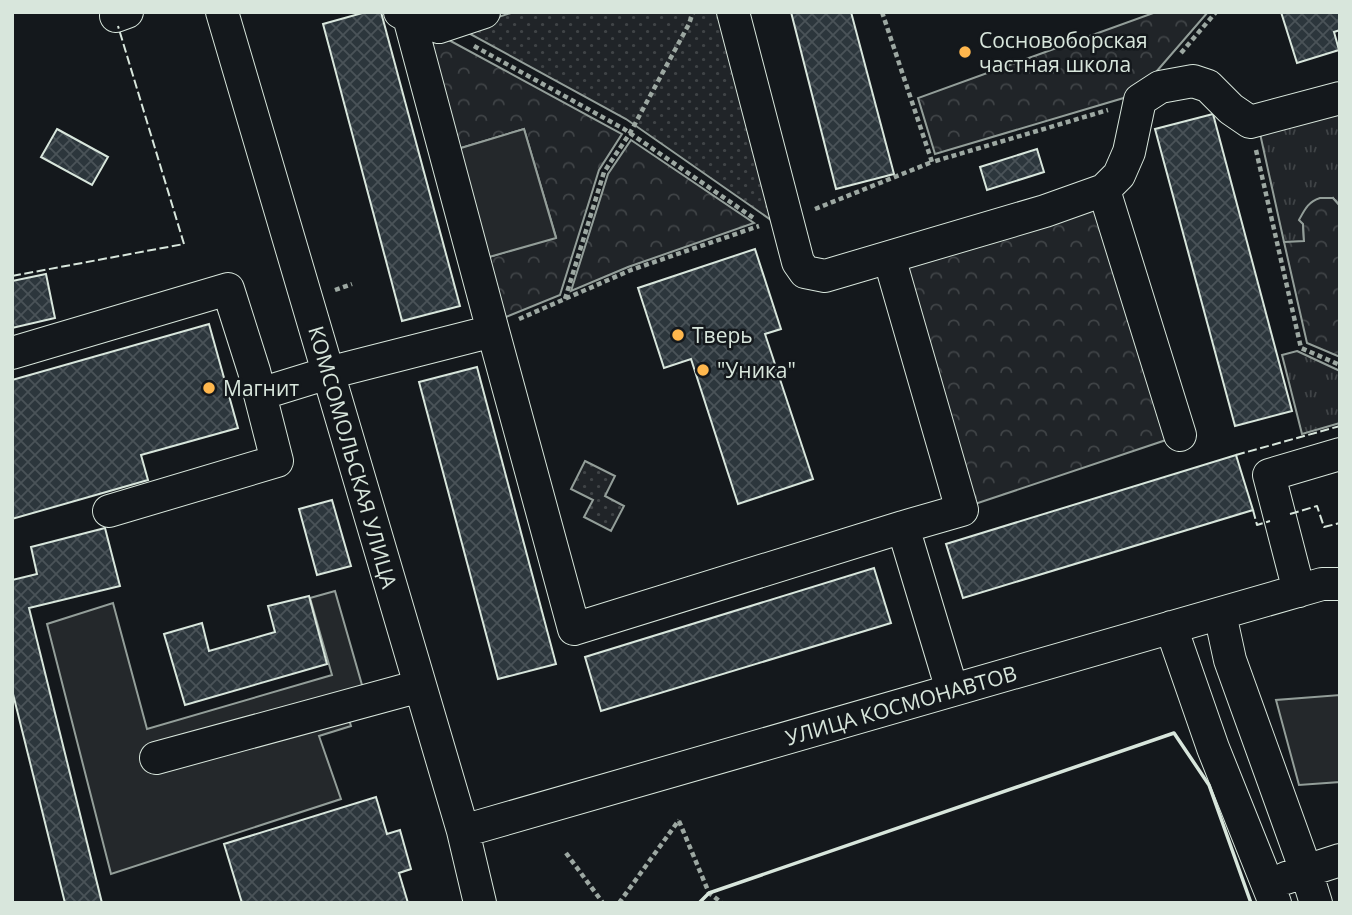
<svg xmlns="http://www.w3.org/2000/svg" width="1352" height="915" font-family="'Open Sans',sans-serif">
<style>
.grass{fill:url(#grass-tufts);stroke:#939e99;stroke-width:2}
.forest{fill:url(#forest-crowns);stroke:#939e99;stroke-width:2}
.park{fill:url(#park-dots);stroke:#939e99;stroke-width:2}
.parking{fill:#24282b;stroke:#939e99;stroke-width:2}
.building{fill:url(#building-cross-hatch);stroke:#d8e6dc;stroke-width:2}
.lines{fill:none;stroke-linecap:round;stroke-linejoin:round}
.minor-casing{stroke:#d8e6dc;stroke-width:34}
.path{stroke:#9da8a2;stroke-width:4.5;stroke-dasharray:5 3.5;stroke-linecap:butt}
.minor{stroke:#14181c;stroke-width:32}
.fence{stroke:#d8e6dc;stroke-width:2;stroke-dasharray:9 3.5;stroke-linecap:butt}
.wall{stroke:#d8e6dc;stroke-width:3.5}
.poi-dot{fill:#ffb74d;stroke:#14181c;stroke-width:2.5}
.labels{text-anchor:middle;dominant-baseline:central;stroke-width:5;stroke-linejoin:round;paint-order:stroke}
.poi-label{font-size:21px;fill:#d8e6dc;stroke:#14181c;text-anchor:start}
.street-label{font-size:21px;fill:#d8e6dc;stroke:#14181c}
</style>
<defs>
<pattern id="grass-tufts" width="24" height="20" patternUnits="userSpaceOnUse" patternTransform="scale(1.75)"><rect width="24" height="20" fill="#202428"/><path d="M3 7l-1-3M5 7V3M7 7l1-3M15 17l-1-3M17 17v-4M19 17l1-3" fill="none" stroke="#404447"/></pattern>
<pattern id="forest-crowns" width="20" height="18" patternUnits="userSpaceOnUse" patternTransform="scale(1.75)"><rect width="20" height="18" fill="#202428"/><path d="M2 6a3 3 0 1 1 6 0M12 15a3 3 0 1 1 6 0" fill="none" stroke="#404447"/></pattern>
<pattern id="park-dots" width="8" height="8" patternUnits="userSpaceOnUse" patternTransform="scale(1.75)"><rect width="8" height="8" fill="#202428"/><path d="M2 2h.1M6 6h.1" fill="none" stroke="#404447" stroke-width="1.8" stroke-linecap="round"/></pattern>
<pattern id="building-cross-hatch" width="8" height="8" patternUnits="userSpaceOnUse" patternTransform="scale(1.75)"><rect width="8" height="8" fill="#2c363c"/><path d="M0 0l8 8M0 8l8-8" fill="none" stroke="#4a5358"/></pattern>
</defs>
<rect width="100%" height="100%" fill="#14181c"/>
<path class="grass" d="M 1340,105 L 1340,206 L 1333,198 L 1303,224 L 1304,242 L 1284,242 L 1259,129 Z
M 1297,351 L 1340,371 L 1340,423 L 1302,434 L 1282,355 Z"/>
<path class="forest" d="M 1156,12 L 1208,12 L 1137,94 L 935,154 L 918,98 Z
M 415,24 L 434,32 L 622,134 L 599,170 L 560,295 L 496,321 L 482,259 L 556,237 L 524,129 L 451,151 Z
M 631,140 L 754,223 L 628,267 L 571,291 L 608,174 Z
M 1100,198 L 1172,438 L 969,506 L 897,261 Z
M 1320,198 L 1333,198 L 1340,206 L 1340,357 L 1307,343 L 1284,242 L 1304,241 L 1303,224 L 1299,220 C 1305,209 1308,202 1320,198 Z"/>
<path class="park" d="M 514,12 L 724,12 L 781,227 L 626,119 L 461,29 Z
M 585,461 L 615,476 L 605,496 L 624,506 L 611,531 L 584,517 L 593,500 L 571,489 Z"/>
<path class="parking" d="M 524,129 L 556,238 L 482,259 L 451,151 Z
M 335,591 L 364,692 L 343,700 L 351,726 L 319,736 L 341,799 L 111,874 L 47,624 L 113,603 L 147,729 L 332,675 L 310,598 Z
M 1340,695 L 1340,782 L 1299,785 L 1276,700 Z"/>
<path class="building" d="M 366,12 L 381,12 L 460,306 L 402,321 L 323,24 Z
M 791,12 L 851,12 L 894,174 L 836,189 Z
M 1281,12 L 1340,12 L 1340,30 L 1334,32 L 1339,50 L 1297,63 Z
M 1213,114 L 1292,411 L 1235,426 L 1155,129 Z
M 57,129 L 108,157 L 92,185 L 41,157 Z
M 1037,149 L 1044,172 L 987,190 L 980,167 Z
M 755,249 L 781,329 L 765,334 L 813,479 L 738,504 L 691,359 L 664,368 L 638,288 Z
M 46,274 L 55,318 L 12,328 L 12,281 Z
M 209,324 L 238,428 L 141,455 L 148,480 L 12,519 L 12,380 Z
M 477,367 L 556,664 L 498,679 L 419,382 Z
M 1236,455 L 1253,510 L 963,598 L 946,544 Z
M 332,500 L 351,566 L 317,575 L 299,509 Z
M 105,528 L 120,586 L 29,608 L 102,903 L 65,903 L 12,690 L 12,580 L 37,574 L 31,547 Z
M 874,568 L 891,623 L 601,711 L 585,657 Z
M 309,596 L 327,664 L 185,705 L 164,634 L 202,623 L 209,651 L 275,632 L 268,606 Z
M 376,797 L 387,834 L 400,830 L 411,869 L 399,873 L 408,903 L 242,903 L 224,844 Z"/>
<g class="lines">
<g class="minor-casing">
<path id="minor" d="M 222,12 L 463,831 L 480,903
M 400,12 L 409,17 L 439,27 L 484,12
M 733,12 L 798,262 L 805,272 L 825,276 L 1045,211 L 1104,190 L 1119,175 L 1129,152 L 1140,100 L 1160,87 L 1193,81 L 1208,86 L 1231,109 L 1250,122 L 1340,98
M 116,16 L 127,12
M 1104,190 L 1180,435
M 889,257 L 962,510 L 903,527 L 952,690
M 493,331 L 574,629 L 903,527
M 12,353 L 228,289 L 254,371 L 277,461 L 109,511
M 260,394 L 328,373 L 493,331 L 409,17
M 1299,591 L 1269,475 L 1340,454
M 1220,614 L 1230,660 L 1306,871 L 1340,860
M 1171,627 L 1213,748 L 1275,903
M 156,758 L 420,686
M 463,831 L 1322,584 L 1340,584
M 1286,878 L 1306,871 L 1316,903"/>
</g>
<path class="path" d="M 882,12 L 932,162 L 1108,110
M 474,46 L 624,129 L 755,219
M 1181,53 L 1216,12
M 1256,150 L 1301,348 L 1340,365
M 815,209 L 932,162
M 335,290 L 352,284
M 565,299 L 604,172 L 630,133 L 689,24 L 693,12
M 519,319 L 631,270 L 759,226
M 679,821 L 709,893 L 722,903
M 566,853 L 603,903
M 619,903 L 679,820"/>
<use href="#minor" class="minor"/>
<path class="fence" d="M 12,276 L 184,244 L 118,26
M 1236,455 L 1340,426
M 1253,510 L 1257,525 L 1270,521
M 1290,514 L 1317,506 L 1324,527 L 1340,523"/>
<path class="wall" d="M 699,903 L 709,893 L 1174,733 L 1209,785 L 1251,903"/>
</g>
<g class="poi-dot">
<circle cx="965" cy="52" r="7"/>
<circle cx="678" cy="335" r="7"/>
<circle cx="703" cy="370" r="7"/>
<circle cx="209" cy="388" r="7"/>
</g>
<g class="labels">
<g class="poi-label">
<text x="979" y="40">Сосновоборская<tspan x="979" dy="24">частная школа</tspan></text>
<text x="692" y="335">Тверь</text>
<text x="717" y="370">"Уника"</text>
<text x="223" y="388">Магнит</text>
</g>
<g class="street-label">
<text transform="translate(353 457) rotate(74)">КОМСОМОЛЬСКАЯ УЛИЦА</text>
<text transform="translate(901 705) rotate(-16)">УЛИЦА КОСМОНАВТОВ</text>
</g>
</g>
<rect width="1352" height="915" fill="none" stroke="#d8e6dc" stroke-width="28"/>
</svg>
